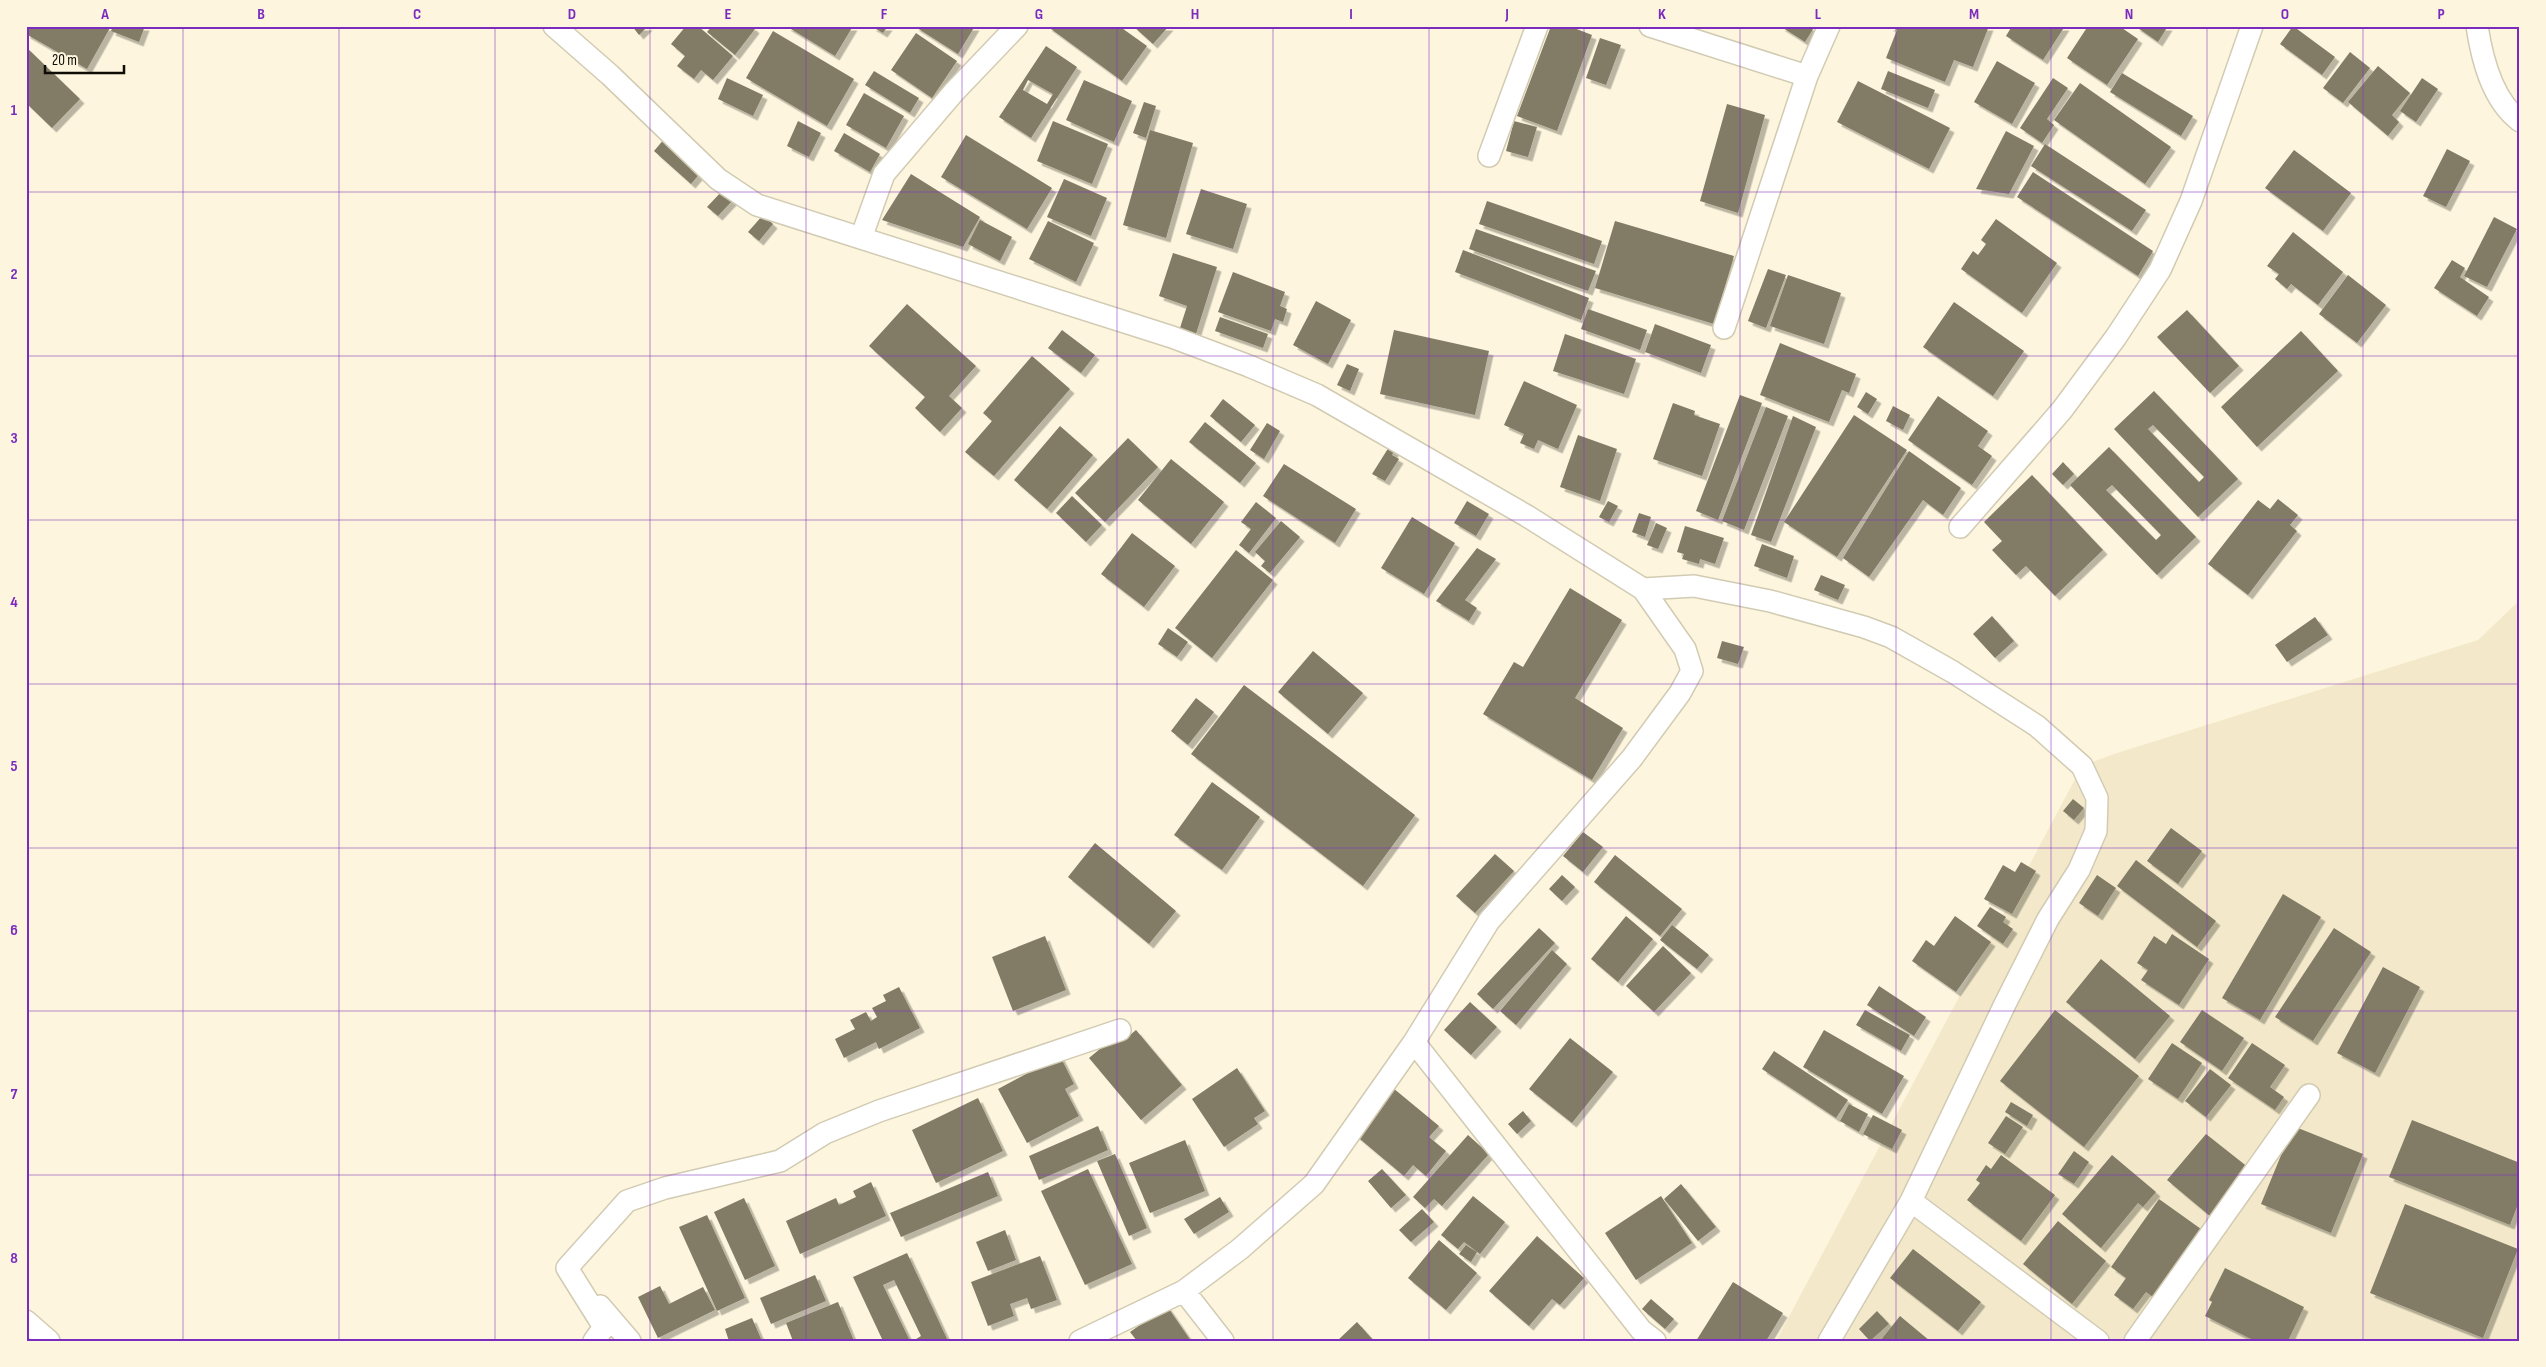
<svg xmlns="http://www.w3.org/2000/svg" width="2546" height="1367" font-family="'Sofia Sans Condensed',sans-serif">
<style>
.built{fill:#f3e9ca}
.building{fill:#827b66;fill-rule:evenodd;filter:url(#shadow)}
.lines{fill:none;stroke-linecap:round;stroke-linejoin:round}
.street-casing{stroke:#d2cbb3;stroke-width:24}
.street{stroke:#fff;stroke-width:21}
.grid{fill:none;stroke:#7b2cbf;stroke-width:1;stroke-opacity:0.55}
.neatline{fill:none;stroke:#7b2cbf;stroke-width:2}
.grid-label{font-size:16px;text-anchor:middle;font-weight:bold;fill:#7b2cbf}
</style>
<defs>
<filter id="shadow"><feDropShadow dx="4.5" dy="4.5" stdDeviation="0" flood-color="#0004"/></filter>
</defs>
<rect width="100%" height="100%" fill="#fdf5dd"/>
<path class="built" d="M 2520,600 L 2520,1341 L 1776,1341 L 2082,766 L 2114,754 L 2478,640 Z"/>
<path class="building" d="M 26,26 L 111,26 L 87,69 L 26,34 Z
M 113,26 L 145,26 L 139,42 L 111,31 Z
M 632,26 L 648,26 L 639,35 Z
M 686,26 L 698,26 L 733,56 L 713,80 L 701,70 L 694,79 L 677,66 L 685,56 L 671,44 Z
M 712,26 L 752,26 L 755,29 L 735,55 L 707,32 Z
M 786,26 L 853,26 L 835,56 Z
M 871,26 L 888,26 L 883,33 Z
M 914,26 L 975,26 L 958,54 Z
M 1047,26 L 1119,26 L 1147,46 L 1122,81 Z
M 1133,26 L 1169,26 L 1153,44 Z
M 1551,26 L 1569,26 L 1592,35 L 1557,131 L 1517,116 Z
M 1780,26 L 1815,26 L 1805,42 Z
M 1888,26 L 1989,26 L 1973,67 L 1954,60 L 1945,82 L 1886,58 L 1897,30 Z
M 2012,26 L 2065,26 L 2043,60 L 2006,36 Z
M 2088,26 L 2119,26 L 2138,39 L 2107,85 L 2067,58 Z
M 2135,26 L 2168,26 L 2158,42 Z
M 2293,26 L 2335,57 L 2322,75 L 2280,44 Z
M 773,31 L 854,79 L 827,126 L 746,78 Z
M 916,33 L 957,61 L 932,98 L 891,70 Z
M 1600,38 L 1621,45 L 1606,85 L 1586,78 Z
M 1046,46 L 1077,67 L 1031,138 L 999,117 ZM 1028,80 L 1053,94 L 1047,104 L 1023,90 Z
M 26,47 L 80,99 L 52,128 L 26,103 Z
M 2350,52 L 2370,68 L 2343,103 L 2323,88 Z
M 1997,61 L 2035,83 L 2012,124 L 1974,102 Z
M 2378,66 L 2410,93 L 2392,115 L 2399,122 L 2388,136 L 2348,102 Z
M 874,71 L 919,98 L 910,113 L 865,85 Z
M 1888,71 L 1935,90 L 1928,108 L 1881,89 Z
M 2122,73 L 2193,116 L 2181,136 L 2110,92 Z
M 727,78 L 763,95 L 753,116 L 718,99 Z
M 2053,78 L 2068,88 L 2047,119 L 2054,125 L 2042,143 L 2020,128 Z
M 2422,78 L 2438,89 L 2416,122 L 2400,111 Z
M 1084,80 L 1132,101 L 1114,142 L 1066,120 Z
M 1858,81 L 1950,128 L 1929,169 L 1837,122 Z
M 2080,83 L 2171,147 L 2145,184 L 2054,120 Z
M 864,93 L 904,116 L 886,148 L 846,125 Z
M 1144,102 L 1156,106 L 1146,138 L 1133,133 Z
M 1727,104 L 1765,115 L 1738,213 L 1700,201 Z
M 798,121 L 821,133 L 809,157 L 787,146 Z
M 1053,121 L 1108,144 L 1092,184 L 1037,161 Z
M 1514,121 L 1537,127 L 1528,157 L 1506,151 Z
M 1150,130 L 1193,143 L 1166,238 L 1123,225 Z
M 2006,131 L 2034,146 L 2009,194 L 1976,189 Z
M 844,133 L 880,154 L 870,172 L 834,151 Z
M 966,135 L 1052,188 L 1027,229 L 941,177 Z
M 665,138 L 702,171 L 691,184 L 654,151 Z
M 2045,144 L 2146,210 L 2132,231 L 2031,166 Z
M 2447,149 L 2470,161 L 2446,207 L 2423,196 Z
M 2294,150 L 2351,193 L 2323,231 L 2265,188 Z
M 2033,172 L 2153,251 L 2138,276 L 2017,197 Z
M 911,174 L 980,217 L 963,247 L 882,220 Z
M 1064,179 L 1107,198 L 1091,236 L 1047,217 Z
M 1201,189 L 1247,204 L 1233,249 L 1186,234 Z
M 723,190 L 733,200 L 718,216 L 707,207 Z
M 1487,201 L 1602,241 L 1594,264 L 1479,224 Z
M 763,215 L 773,224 L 759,241 L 748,232 Z
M 2494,217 L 2517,229 L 2487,287 L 2464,276 Z
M 1996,219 L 2057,263 L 2022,313 L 1961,269 L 1973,251 L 1978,255 L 1986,244 L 1981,240 Z
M 980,220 L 1012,237 L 1000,261 L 968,244 Z
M 1048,221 L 1094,243 L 1076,282 L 1029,259 Z
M 1615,221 L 1734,256 L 1714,324 L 1595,288 Z
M 1476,229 L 1596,271 L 1588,291 L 1469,249 Z
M 2293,232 L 2343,272 L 2318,305 L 2291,284 L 2287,289 L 2275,279 L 2279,274 L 2267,266 Z
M 1463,250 L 1589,298 L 1581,320 L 1455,272 Z
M 1173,253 L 1217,267 L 1195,337 L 1179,331 L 1187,306 L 1159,296 Z
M 2452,260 L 2465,268 L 2460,277 L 2489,297 L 2477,316 L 2434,288 Z
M 1768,269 L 1786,275 L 1766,328 L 1748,321 Z
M 1233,272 L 1285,292 L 1280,306 L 1287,309 L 1283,322 L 1275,319 L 1271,331 L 1218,312 Z
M 1788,275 L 1841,293 L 1824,344 L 1770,326 Z
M 2348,275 L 2386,305 L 2357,343 L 2319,314 Z
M 1316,301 L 1351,320 L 1328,364 L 1293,345 Z
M 1954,302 L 2024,351 L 1993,396 L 1923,347 Z
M 907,304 L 976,366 L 949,396 L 962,408 L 940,432 L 915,408 L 925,397 L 869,346 Z
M 1588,309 L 1647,330 L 1640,350 L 1581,329 Z
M 2187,310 L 2239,366 L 2210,393 L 2157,337 Z
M 1220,317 L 1268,334 L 1263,348 L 1215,331 Z
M 1655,324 L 1711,345 L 1701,373 L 1645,352 Z
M 1062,330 L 1095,355 L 1081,373 L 1048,348 Z
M 1394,330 L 1489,351 L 1475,415 L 1380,394 Z
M 2301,331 L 2338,371 L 2257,447 L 2221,407 Z
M 1565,334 L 1636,359 L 1624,394 L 1553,371 Z
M 1780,343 L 1856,374 L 1849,393 L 1842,390 L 1829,422 L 1760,395 Z
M 1032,356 L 1070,389 L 994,476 L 965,452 L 992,421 L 983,413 Z
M 1347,364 L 1359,369 L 1350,391 L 1337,385 Z
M 1524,381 L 1577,405 L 1558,449 L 1538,440 L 1534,449 L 1520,443 L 1524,434 L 1504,425 Z
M 2154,391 L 2238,479 L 2198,517 L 2114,429 ZM 2153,425 L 2204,477 L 2199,482 L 2148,429 Z
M 1866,392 L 1877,399 L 1868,414 L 1857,407 Z
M 1740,395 L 1762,403 L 1718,520 L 1696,511 Z
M 1938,396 L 1988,431 L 1978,446 L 1992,456 L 1972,485 L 1908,440 Z
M 1223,399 L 1255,425 L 1241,442 L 1210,416 Z
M 1673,403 L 1695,411 L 1694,415 L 1720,424 L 1702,476 L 1653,459 Z
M 1893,406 L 1910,415 L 1903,430 L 1886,421 Z
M 1766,407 L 1788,416 L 1744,530 L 1722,521 Z
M 1854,415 L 1907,450 L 1837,557 L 1784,522 Z
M 1793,416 L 1816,427 L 1771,542 L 1751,535 Z
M 1205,422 L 1256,463 L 1240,483 L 1189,442 Z
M 1267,423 L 1280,431 L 1264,459 L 1250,450 Z
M 1060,426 L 1093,455 L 1047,509 L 1014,480 Z
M 1578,435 L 1617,449 L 1600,501 L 1560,487 Z
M 1128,438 L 1158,467 L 1105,522 L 1075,493 Z
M 1389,447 L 1395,450 L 1392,455 L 1399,459 L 1385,481 L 1372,474 Z
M 2109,447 L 2196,537 L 2157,575 L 2070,485 ZM 2112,485 L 2161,535 L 2156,540 L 2106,490 Z
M 1909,451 L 1961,488 L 1943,515 L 1923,500 L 1869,577 L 1843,558 Z
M 1171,459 L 1224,502 L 1191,544 L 1138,500 Z
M 2063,462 L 2074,474 L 2063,485 L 2052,474 Z
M 1284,464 L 1356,509 L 1335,543 L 1263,496 Z
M 2032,475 L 2103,550 L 2055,596 L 2026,566 L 2016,575 L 1992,550 L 2002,541 L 1984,522 Z
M 1072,496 L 1102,525 L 1086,542 L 1056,513 Z
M 2278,499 L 2298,515 L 2290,525 L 2297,531 L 2248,595 L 2208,564 L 2258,500 L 2270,509 Z
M 1467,501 L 1489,514 L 1476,536 L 1454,523 Z
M 1608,501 L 1618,506 L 1609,522 L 1599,517 Z
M 1256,502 L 1276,518 L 1249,553 L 1239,545 L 1251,529 L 1241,522 Z
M 1639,513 L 1651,517 L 1645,537 L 1632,532 Z
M 1412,517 L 1455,543 L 1424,594 L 1381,568 Z
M 1281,521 L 1300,537 L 1270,573 L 1261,566 L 1265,561 L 1255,552 Z
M 1656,523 L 1667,528 L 1658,549 L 1647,545 Z
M 1685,526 L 1724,538 L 1715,564 L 1700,559 L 1699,564 L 1682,559 L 1684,554 L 1677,552 Z
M 1132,533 L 1175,566 L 1144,607 L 1101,574 Z
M 1762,544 L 1794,556 L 1787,578 L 1754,566 Z
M 1477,548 L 1496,559 L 1465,600 L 1477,608 L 1469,621 L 1436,601 Z
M 1236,550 L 1273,580 L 1212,658 L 1175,628 Z
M 1821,575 L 1845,585 L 1838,600 L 1814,590 Z
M 1570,588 L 1622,620 L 1575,698 L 1623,728 L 1592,780 L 1483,714 L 1514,662 L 1523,667 Z
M 1992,616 L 2014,641 L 1995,658 L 1973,634 Z
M 2315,617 L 2328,635 L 2287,662 L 2275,645 Z
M 1168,628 L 1188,642 L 1177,657 L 1158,644 Z
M 1722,641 L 1744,647 L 1738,664 L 1717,658 Z
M 1313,651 L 1363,693 L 1328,734 L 1278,692 Z
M 1244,685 L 1415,815 L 1363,886 L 1191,754 Z
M 1196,698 L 1214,712 L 1188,745 L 1171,731 Z
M 1212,782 L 1260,817 L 1222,870 L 1174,835 Z
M 2073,799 L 2084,808 L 2074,820 L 2063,811 Z
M 2171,828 L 2202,851 L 2178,884 L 2147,861 Z
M 1583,832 L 1603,847 L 1583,872 L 1563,856 Z
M 1095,843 L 1176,911 L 1149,944 L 1068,877 Z
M 1495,854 L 1514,871 L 1475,913 L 1456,896 Z
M 1615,855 L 1682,909 L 1660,936 L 1594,882 Z
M 2136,860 L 2216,921 L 2197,947 L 2117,886 Z
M 2021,862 L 2036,871 L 2012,914 L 1984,899 L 2003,865 L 2015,872 Z
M 1562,875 L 1575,887 L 1562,901 L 1549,889 Z
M 2097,875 L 2116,888 L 2098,916 L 2079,903 Z
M 2283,894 L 2321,917 L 2260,1020 L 2222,998 Z
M 1990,907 L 2006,917 L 2003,922 L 2013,929 L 2003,944 L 1977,926 Z
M 1626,916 L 1653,939 L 1618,982 L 1591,959 Z
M 1955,916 L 1991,942 L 1956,992 L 1912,961 L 1926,940 L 1934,946 Z
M 1672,925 L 1709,955 L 1697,969 L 1660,940 Z
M 1539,928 L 1555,943 L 1493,1009 L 1477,994 Z
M 2334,928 L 2371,952 L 2313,1041 L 2275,1017 Z
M 2172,934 L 2209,959 L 2179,1005 L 2141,980 L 2148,970 L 2137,963 L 2154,936 L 2166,944 Z
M 1045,936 L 1066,990 L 1013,1011 L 992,957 Z
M 1663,946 L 1691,973 L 1654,1012 L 1626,986 Z
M 1552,950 L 1567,964 L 1516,1025 L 1500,1011 Z
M 2101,959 L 2170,1016 L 2135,1059 L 2066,1002 Z
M 2383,967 L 2420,987 L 2375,1073 L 2337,1053 Z
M 1879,986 L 1926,1017 L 1914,1036 L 1867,1005 Z
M 899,987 L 920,1028 L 879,1049 L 876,1042 L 844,1058 L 835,1039 L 855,1029 L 850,1020 L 866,1012 L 871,1021 L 877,1017 L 872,1008 L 886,1001 L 883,995 Z
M 1470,1002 L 1497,1027 L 1471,1055 L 1444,1030 Z
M 1865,1010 L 1910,1035 L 1901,1051 L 1856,1025 Z
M 2055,1010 L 2139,1076 L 2084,1147 L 2000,1081 Z
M 2202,1010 L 2244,1038 L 2222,1071 L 2180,1042 Z
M 1136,1030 L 1182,1085 L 1141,1120 L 1089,1058 L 1118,1034 L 1124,1040 Z
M 1824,1030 L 1904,1076 L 1882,1114 L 1803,1067 Z
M 1570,1038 L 1613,1072 L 1572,1123 L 1529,1089 Z
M 2172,1043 L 2202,1063 L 2178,1099 L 2148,1079 Z
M 2252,1043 L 2285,1065 L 2270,1087 L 2284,1097 L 2275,1110 L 2228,1078 Z
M 1774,1051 L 1848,1100 L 1836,1118 L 1762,1069 Z
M 1060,1056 L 1074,1084 L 1065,1089 L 1079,1116 L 1027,1143 L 998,1089 Z
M 1237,1068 L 1265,1111 L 1254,1118 L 1258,1124 L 1224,1147 L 1192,1099 Z
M 2210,1069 L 2231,1085 L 2206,1117 L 2185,1101 Z
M 1393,1088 L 1439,1126 L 1429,1137 L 1446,1151 L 1426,1176 L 1413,1165 L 1404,1176 L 1354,1134 Z
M 978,1098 L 1003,1151 L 936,1183 L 912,1130 Z
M 2011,1102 L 2033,1115 L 2027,1126 L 2005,1112 Z
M 1849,1104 L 1868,1114 L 1859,1132 L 1840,1121 Z
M 1523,1111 L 1531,1121 L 1517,1134 L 1508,1124 Z
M 1873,1115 L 1902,1130 L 1892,1149 L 1863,1134 Z
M 2006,1116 L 2023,1127 L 2005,1154 L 1988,1143 Z
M 2412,1120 L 2520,1163 L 2520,1199 L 2510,1225 L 2389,1177 Z
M 1098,1126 L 1108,1150 L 1039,1180 L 1029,1156 Z
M 2293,1126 L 2363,1154 L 2331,1233 L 2261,1204 Z
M 2206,1134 L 2249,1168 L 2210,1216 L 2167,1180 Z
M 1468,1135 L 1489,1154 L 1442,1206 L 1434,1199 L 1425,1208 L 1413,1197 Z
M 1185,1140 L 1205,1191 L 1150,1213 L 1129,1163 Z
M 2074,1151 L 2089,1162 L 2074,1184 L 2058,1174 Z
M 1115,1154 L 1147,1228 L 1129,1236 L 1097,1161 Z
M 2001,1155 L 2055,1195 L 2021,1241 L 1967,1200 L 1980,1183 L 1976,1180 L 1986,1165 L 1991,1169 Z
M 2112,1155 L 2156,1192 L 2143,1207 L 2138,1203 L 2101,1248 L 2062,1214 Z
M 1088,1169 L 1132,1264 L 1085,1285 L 1041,1191 Z
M 1382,1169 L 1406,1195 L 1391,1208 L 1368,1181 Z
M 988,1172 L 998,1196 L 901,1237 L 890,1213 Z
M 871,1182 L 886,1216 L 800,1254 L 786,1221 L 836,1198 L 839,1205 L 856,1197 L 853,1191 Z
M 1681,1184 L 1716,1227 L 1698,1241 L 1664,1199 Z
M 1473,1196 L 1505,1222 L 1480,1254 L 1464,1242 L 1458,1249 L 1441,1235 Z
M 1661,1196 L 1692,1243 L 1636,1280 L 1605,1233 Z
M 1220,1197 L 1229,1212 L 1194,1234 L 1184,1219 Z
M 744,1198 L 775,1266 L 745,1280 L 714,1212 Z
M 2159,1199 L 2201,1229 L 2153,1297 L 2146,1292 L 2133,1309 L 2114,1295 L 2126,1278 L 2111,1267 Z
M 2405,1204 L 2518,1249 L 2483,1338 L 2370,1293 Z
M 1422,1209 L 1434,1222 L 1411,1242 L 1399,1230 Z
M 707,1215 L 745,1298 L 717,1311 L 679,1227 Z
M 2058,1221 L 2106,1261 L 2072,1304 L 2023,1264 Z
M 1005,1230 L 1016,1260 L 988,1271 L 976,1242 Z
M 1537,1236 L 1584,1278 L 1560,1305 L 1552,1299 L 1529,1326 L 1489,1291 Z
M 1439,1240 L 1477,1273 L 1446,1310 L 1408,1278 Z
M 1466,1245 L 1477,1252 L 1471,1262 L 1459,1254 Z
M 1913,1249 L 1981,1302 L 1958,1331 L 1890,1278 Z
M 907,1253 L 948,1341 L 913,1341 L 921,1336 L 894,1280 L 883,1285 L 910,1341 L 883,1341 L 853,1277 Z
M 1040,1256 L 1057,1300 L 1031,1309 L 1027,1298 L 1010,1304 L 1014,1316 L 988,1326 L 971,1282 Z
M 2225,1268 L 2304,1307 L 2288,1341 L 2255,1341 L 2205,1316 L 2212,1302 L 2209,1300 Z
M 815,1275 L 826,1301 L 771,1324 L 760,1298 Z
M 1733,1282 L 1783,1313 L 1766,1341 L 1696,1341 Z
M 660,1286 L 669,1304 L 703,1287 L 715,1310 L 658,1338 L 638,1297 Z
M 1651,1299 L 1674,1319 L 1665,1329 L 1642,1309 Z
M 838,1302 L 854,1341 L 793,1341 L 786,1323 Z
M 1167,1306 L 1191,1341 L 1137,1341 L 1130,1332 Z
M 1877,1311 L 1889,1324 L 1870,1341 L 1859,1329 Z
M 1900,1316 L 1930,1341 L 1880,1341 Z
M 752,1318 L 762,1341 L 729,1341 L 725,1329 Z
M 1357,1322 L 1374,1341 L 1337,1341 Z"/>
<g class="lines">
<g class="street-casing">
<path id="street" d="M 554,26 L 610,75 L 718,179 L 757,205 L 1172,337 L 1249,366 L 1317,395 L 1527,516 L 1643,589 L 1685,649 L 1692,671 L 1680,693 L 1632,758 L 1489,921 L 1414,1042 L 1314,1184 L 1240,1249 L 1184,1291 L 1080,1341
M 1650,26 L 1807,76
M 2477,26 C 2482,59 2492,100 2520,121
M 1489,156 L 1537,26
M 861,238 L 884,174 L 954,92 L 1017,26
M 1724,328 L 1807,76 L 1829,26
M 1960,527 L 2062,410 L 2116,337 L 2160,270 L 2191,201 L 2252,26
M 1643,589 L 1694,586 L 1770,601 L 1864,627 L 1891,637 L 1953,672 L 2037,726 L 2082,766 L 2097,798 L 2096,831 L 2079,870 L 2048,919 L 2005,1004 L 1911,1201 L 1829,1341
M 1414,1042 L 1641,1330 L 1655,1341
M 1911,1201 L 2098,1341
M 1184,1291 L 1223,1341
M 600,1306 L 630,1341
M 26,1321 L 49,1341
M 594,1341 L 604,1327 L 567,1268 L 627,1201 L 665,1188 L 780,1161 L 825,1133 L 879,1111 L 1120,1030
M 2135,1341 L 2309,1095"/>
</g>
<use href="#street" class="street"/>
</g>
<path class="grid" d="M 183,26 L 183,1341M 339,26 L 339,1341M 495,26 L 495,1341M 650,26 L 650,1341M 806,26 L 806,1341M 962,26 L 962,1341M 1117,26 L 1117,1341M 1273,26 L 1273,1341M 1429,26 L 1429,1341M 1584,26 L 1584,1341M 1740,26 L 1740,1341M 1896,26 L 1896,1341M 2051,26 L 2051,1341M 2207,26 L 2207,1341M 2363,26 L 2363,1341M 26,192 L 2520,192M 26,356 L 2520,356M 26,520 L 2520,520M 26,684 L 2520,684M 26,848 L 2520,848M 26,1011 L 2520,1011M 26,1175 L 2520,1175"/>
<rect width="2546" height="1367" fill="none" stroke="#fdf5dd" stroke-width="55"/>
<path d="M45 65v8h79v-8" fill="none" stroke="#0e0c05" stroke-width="2.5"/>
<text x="52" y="65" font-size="15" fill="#0e0c05" stroke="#fdf5dd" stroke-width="4" paint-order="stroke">20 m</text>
<rect x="28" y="28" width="2490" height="1312" class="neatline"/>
<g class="grid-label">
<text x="105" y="19">A</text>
<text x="261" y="19">B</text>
<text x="417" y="19">C</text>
<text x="572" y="19">D</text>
<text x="728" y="19">E</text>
<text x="884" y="19">F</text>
<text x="1039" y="19">G</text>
<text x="1195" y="19">H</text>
<text x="1351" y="19">I</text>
<text x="1507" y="19">J</text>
<text x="1662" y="19">K</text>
<text x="1818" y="19">L</text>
<text x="1974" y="19">M</text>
<text x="2129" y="19">N</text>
<text x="2285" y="19">O</text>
<text x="2441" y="19">P</text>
<text x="14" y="115">1</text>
<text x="14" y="279">2</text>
<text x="14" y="443">3</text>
<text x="14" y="607">4</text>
<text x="14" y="771">5</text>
<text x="14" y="935">6</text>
<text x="14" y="1099">7</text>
<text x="14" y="1263">8</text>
</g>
</svg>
